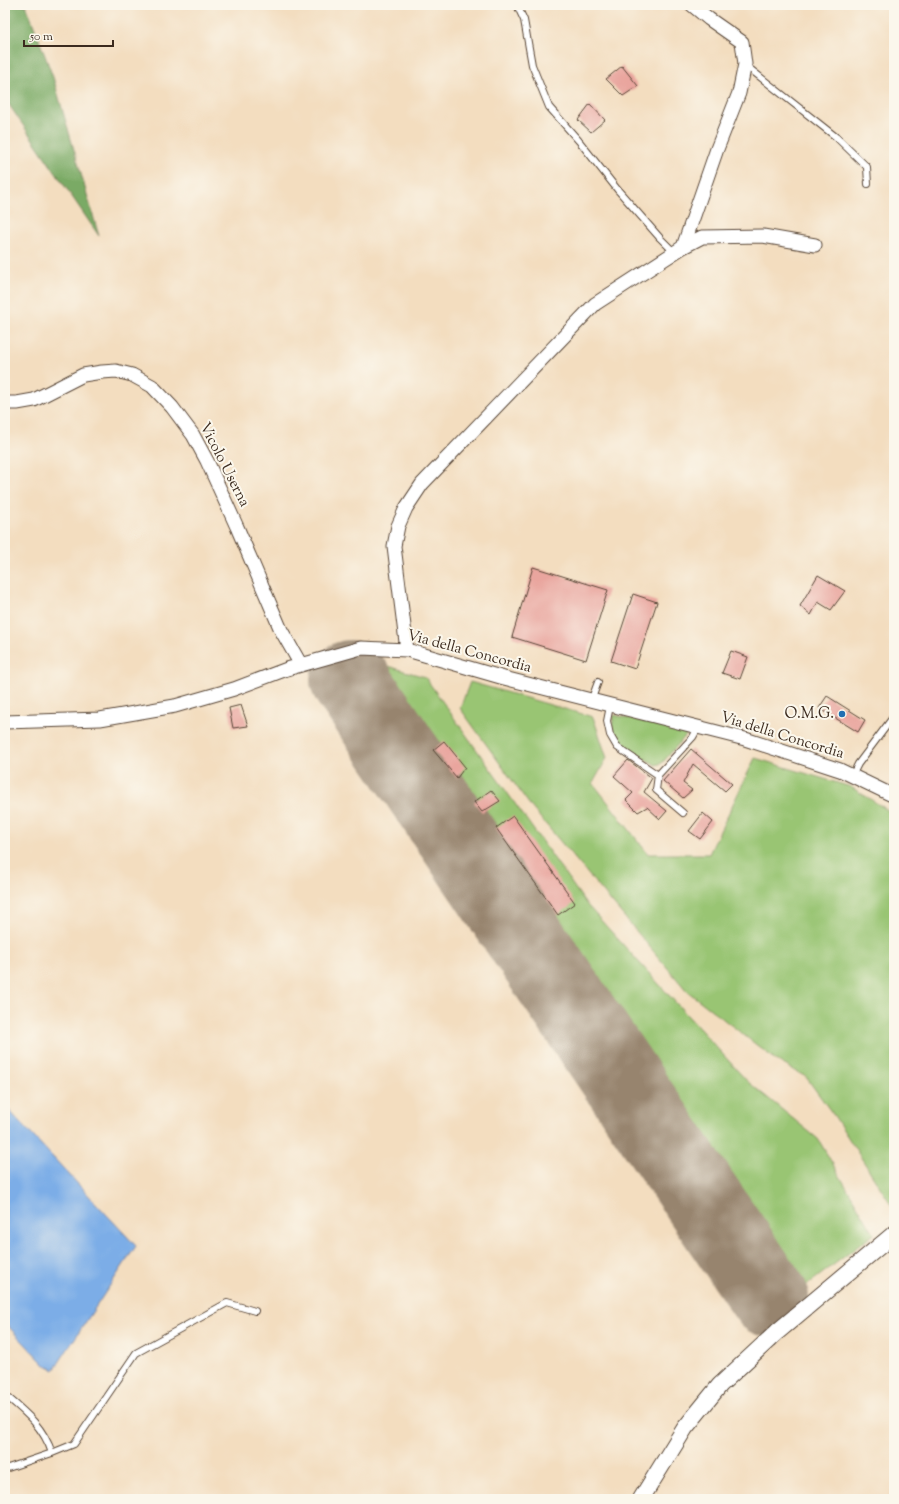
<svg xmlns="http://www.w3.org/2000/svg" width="899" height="1504" font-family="'Sorts Mill Goudy',serif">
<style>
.green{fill:#99c573;stroke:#6a7848}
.forest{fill:#7aaa65;stroke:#5a6a42}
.water{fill:#7bade7;stroke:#5b6c82}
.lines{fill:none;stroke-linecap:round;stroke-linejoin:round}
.runway{stroke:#97846e;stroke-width:80}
.building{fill:#e9a59e}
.service-casing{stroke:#574536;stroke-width:8}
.minor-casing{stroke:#574536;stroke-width:15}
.tertiary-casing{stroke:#574536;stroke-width:18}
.service{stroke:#fff;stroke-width:6}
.minor{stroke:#fff;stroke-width:13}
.tertiary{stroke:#fff;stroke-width:16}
.poi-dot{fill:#1f6fb2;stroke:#fbf7ec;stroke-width:1.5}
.labels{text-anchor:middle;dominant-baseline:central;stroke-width:4;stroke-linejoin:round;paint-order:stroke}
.street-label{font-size:15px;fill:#3b2a1e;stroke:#fbf7ec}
.poi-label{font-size:15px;fill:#3b2a1e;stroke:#fbf7ec;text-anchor:end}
</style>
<rect width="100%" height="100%" fill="#fbf7ec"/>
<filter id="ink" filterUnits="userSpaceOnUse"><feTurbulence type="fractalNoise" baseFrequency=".025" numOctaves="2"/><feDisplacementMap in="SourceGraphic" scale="8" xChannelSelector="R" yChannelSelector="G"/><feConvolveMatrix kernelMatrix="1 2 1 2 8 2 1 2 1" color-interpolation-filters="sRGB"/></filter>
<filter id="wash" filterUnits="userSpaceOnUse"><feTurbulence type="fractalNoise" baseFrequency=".012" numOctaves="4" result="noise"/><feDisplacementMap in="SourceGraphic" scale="16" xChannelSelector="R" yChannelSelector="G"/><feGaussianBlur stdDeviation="0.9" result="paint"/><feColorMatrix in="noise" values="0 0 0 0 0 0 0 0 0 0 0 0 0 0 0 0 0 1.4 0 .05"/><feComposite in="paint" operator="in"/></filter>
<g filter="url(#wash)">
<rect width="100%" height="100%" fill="#f3ddbf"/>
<path class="green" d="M 364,659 L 425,677 L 587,905 L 747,1081 L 818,1139 L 874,1234 L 760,1321 L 320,676 Z
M 470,682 L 593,717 L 607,758 L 593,783 L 648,854 L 709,854 L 755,758 L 851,787 L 894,814 L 894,1209 L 835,1117 L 806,1077 L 776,1060 L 687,991 L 532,808 L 460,708 Z
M 614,715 L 689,732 L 662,763 L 656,765 L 620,745 L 612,726 Z"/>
<path class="forest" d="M 5,5 L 26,5 L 53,77 L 99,236 L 5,99 Z"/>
<path class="water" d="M 5,1106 L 136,1246 L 54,1370 L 45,1365 L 5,1323 Z"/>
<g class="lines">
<path class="runway" d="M 350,680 L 769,1297"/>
</g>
<g id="blocks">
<path class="building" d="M 622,66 L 638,86 L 623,96 L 606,79 Z
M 590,104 L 605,120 L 591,132 L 578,120 Z
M 533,567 L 608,590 L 586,660 L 512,637 Z
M 818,575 L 845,591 L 831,610 L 818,602 L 811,615 L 800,606 Z
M 633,594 L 657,602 L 635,669 L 611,661 Z
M 731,651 L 748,657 L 740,679 L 722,673 Z
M 827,696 L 865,720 L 858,732 L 819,708 Z
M 241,705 L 248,726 L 233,728 L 229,708 Z
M 444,741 L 465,767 L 457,778 L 433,750 Z
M 691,749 L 732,784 L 725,791 L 693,764 L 683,783 L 692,790 L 683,798 L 663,781 Z
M 628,760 L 652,778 L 644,792 L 667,811 L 660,819 L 647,807 L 638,812 L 626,800 L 633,793 L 614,776 Z
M 491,790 L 500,801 L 482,812 L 474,802 Z
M 703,813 L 713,822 L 700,839 L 689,831 Z
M 513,816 L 575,903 L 558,915 L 496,828 Z"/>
</g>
</g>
<g filter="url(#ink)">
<use href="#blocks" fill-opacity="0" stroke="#574536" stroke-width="1"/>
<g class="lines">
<g class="service-casing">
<path id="service" d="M 517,5 L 524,20 L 532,65 L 549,107 L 579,141 L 617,189 L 660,238 L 675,253
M 745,65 L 836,137 L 867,167 L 868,184
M 591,701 L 598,682
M 610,706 L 607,721 L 610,735 L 617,747 L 658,775 L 656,790 L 683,813
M 658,775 L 693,737 L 698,728
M 852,776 L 858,764 L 894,716
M 5,1395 C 25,1412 43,1426 52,1453 L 5,1469
M 52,1453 L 74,1444 L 136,1353 L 227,1303 L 255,1311"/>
</g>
<g class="minor-casing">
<path id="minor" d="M 683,247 L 717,149 L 739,93 L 745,64 L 742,42 L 709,19 L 692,5
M 5,403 L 17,403 L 34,400 L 83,375 L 102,372 L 116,371 L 132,375 L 152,386 L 172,407 L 193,435 L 207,461 L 237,527 L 281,630 L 301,665
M 407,650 L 394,546 L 398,526 L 406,508 L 422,484 L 595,304 L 683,247 L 702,237 L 763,236 L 815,245
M 5,722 L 100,719 L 175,706 L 234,689 L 287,669 L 361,648 L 407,650 L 504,678 L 745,739 L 840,770 L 894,796"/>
</g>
<g class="tertiary-casing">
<path id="tertiary" d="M 641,1499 L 685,1428 L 720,1385 L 777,1332 L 894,1234"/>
</g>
<use href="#service" class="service"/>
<use href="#minor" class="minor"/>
<use href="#tertiary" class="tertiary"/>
</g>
</g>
<circle class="poi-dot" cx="842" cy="714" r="4"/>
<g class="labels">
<g class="street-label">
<text transform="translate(224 465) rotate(63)">Vicolo Userna</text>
<text transform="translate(469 652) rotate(15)">Via della Concordia</text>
<text transform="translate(782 736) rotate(17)">Via della Concordia</text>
</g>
<g class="poi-label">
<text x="834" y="714">O.M.G.</text>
</g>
</g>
<rect width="899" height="1504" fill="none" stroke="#fbf7ec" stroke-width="20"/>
<path d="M24 40v6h89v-6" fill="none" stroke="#3b2a1e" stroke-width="2"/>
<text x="30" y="40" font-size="12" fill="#3b2a1e" stroke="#fbf7ec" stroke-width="3" paint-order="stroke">50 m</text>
</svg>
